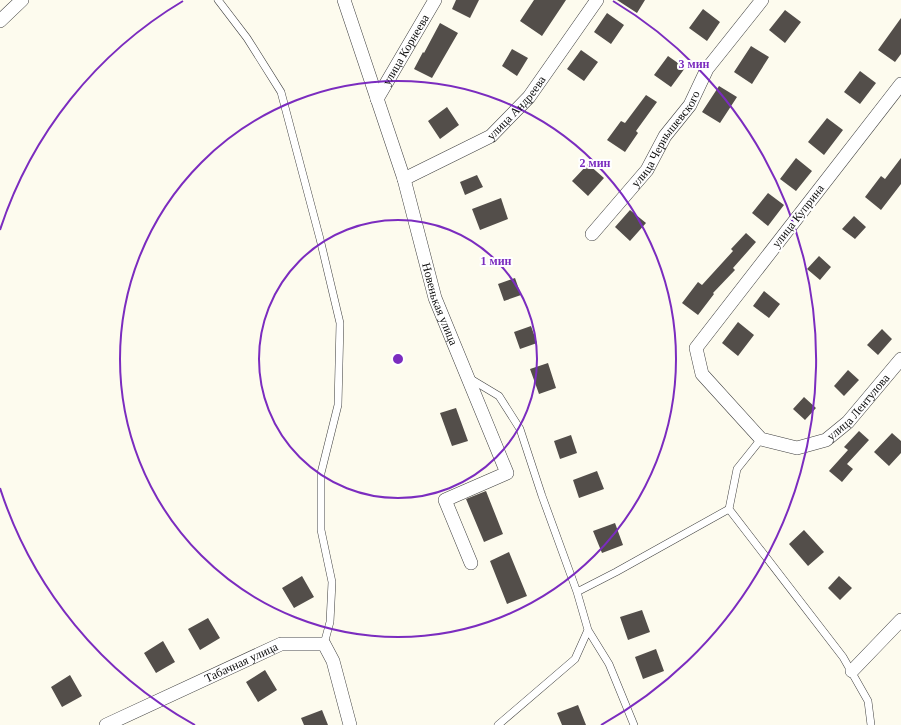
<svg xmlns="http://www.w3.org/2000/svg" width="901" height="725" font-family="Georgia,serif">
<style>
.building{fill:#534e4a}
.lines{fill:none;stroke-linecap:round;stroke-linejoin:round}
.lane-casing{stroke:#3f3f3f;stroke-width:8}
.street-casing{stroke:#3f3f3f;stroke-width:14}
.lane{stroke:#fff;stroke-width:7}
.street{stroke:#fff;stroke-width:13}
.ring{fill:none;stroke:#7b2cbf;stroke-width:2}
.labels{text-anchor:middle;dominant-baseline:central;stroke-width:4;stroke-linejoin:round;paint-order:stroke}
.street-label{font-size:12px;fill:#0c0c0c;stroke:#fff}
.centre{fill:#7b2cbf;stroke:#fff;stroke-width:2}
.ring-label{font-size:12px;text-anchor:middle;font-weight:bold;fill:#7b2cbf;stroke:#fff;stroke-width:4;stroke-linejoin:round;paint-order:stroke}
</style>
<rect width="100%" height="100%" fill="#fdfbee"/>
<path class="building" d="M 456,0 L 479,0 L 470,18 L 452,9 Z
M 534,0 L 566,0 L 542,36 L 520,21 Z
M 617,0 L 645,0 L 637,13 Z
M 703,9 L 720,22 L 707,41 L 689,28 Z
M 785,10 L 801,22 L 785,43 L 769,30 Z
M 607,13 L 624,25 L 611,44 L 594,32 Z
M 901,18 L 901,54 L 895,62 L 878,50 Z
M 440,23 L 458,33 L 432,78 L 414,69 L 423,52 L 424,53 Z
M 751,46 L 769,57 L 752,84 L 734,72 Z
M 512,49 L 528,58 L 517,76 L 502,66 Z
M 581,50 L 598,62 L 584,81 L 567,69 Z
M 668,56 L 685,68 L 671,87 L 654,75 Z
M 860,71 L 876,83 L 860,104 L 844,92 Z
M 719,86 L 737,97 L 720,123 L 702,112 Z
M 646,95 L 657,102 L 636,131 L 638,133 L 625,152 L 607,140 L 621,121 L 625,123 Z
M 447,107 L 459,125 L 440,139 L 428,121 Z
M 827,118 L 843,130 L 824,155 L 808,142 Z
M 796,158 L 812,171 L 796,191 L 780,179 Z
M 901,158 L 901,184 L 881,210 L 865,197 L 881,176 L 885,179 Z
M 588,164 L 604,178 L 588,196 L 572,181 Z
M 477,175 L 483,187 L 465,195 L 460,182 Z
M 768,193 L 784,205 L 768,226 L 752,213 Z
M 501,198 L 508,219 L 480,230 L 472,209 Z
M 630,210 L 646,223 L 630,241 L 615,227 Z
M 854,216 L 866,227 L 855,239 L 842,229 Z
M 746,233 L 756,242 L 733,268 L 735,270 L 713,293 L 714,294 L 698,315 L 682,303 L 698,282 L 702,285 L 733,251 L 731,249 Z
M 819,256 L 831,267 L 820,280 L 807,269 Z
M 515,278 L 521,295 L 504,301 L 498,284 Z
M 764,291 L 780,304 L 769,318 L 753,306 Z
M 738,322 L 754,335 L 738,356 L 722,343 Z
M 531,326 L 537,343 L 520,349 L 514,332 Z
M 882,329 L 892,339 L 878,355 L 867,345 Z
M 548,363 L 556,388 L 539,394 L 530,369 Z
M 848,370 L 859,380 L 844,396 L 834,386 Z
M 804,397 L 816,408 L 805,420 L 793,409 Z
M 456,408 L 468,441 L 452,446 L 440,413 Z
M 859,431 L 869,440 L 847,464 L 853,469 L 842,482 L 829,471 L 848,450 L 844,447 Z
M 892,433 L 901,441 L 901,453 L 889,466 L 874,452 Z
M 571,435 L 577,453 L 560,459 L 554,441 Z
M 597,471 L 604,489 L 579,498 L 573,480 Z
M 486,491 L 503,534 L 484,542 L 466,499 Z
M 615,523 L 623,545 L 602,553 L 593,531 Z
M 804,530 L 824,552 L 808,566 L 789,544 Z
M 509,552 L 527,596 L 507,604 L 490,561 Z
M 302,576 L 314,597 L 294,608 L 282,588 Z
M 839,576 L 852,588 L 840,600 L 828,588 Z
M 642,610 L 650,632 L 628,640 L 620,617 Z
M 208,618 L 220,638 L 200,650 L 188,629 Z
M 163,641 L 175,662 L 156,673 L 144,653 Z
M 656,649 L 664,671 L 643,679 L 635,657 Z
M 265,670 L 277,690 L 258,702 L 246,682 Z
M 70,675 L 82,696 L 62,707 L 51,687 Z
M 578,705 L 586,725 L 562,725 L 557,713 Z
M 322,710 L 328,725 L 304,725 L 301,718 Z"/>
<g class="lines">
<g class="lane-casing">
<path id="lane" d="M 218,0 L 247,38 L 281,92 L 320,239 L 340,323 L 338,405 L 321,473 L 321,530 L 332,582 L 330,622 L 324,644
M 469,378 L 499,396 L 520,429 L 542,496 L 577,592 L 588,630 L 575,659 L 498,725
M 761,439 L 737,469 L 729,509 L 843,657 L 868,701 L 871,725
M 577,592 L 616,572 L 729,509
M 588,630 L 609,664 L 634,725"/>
</g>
<g class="street-casing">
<g id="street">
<path id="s1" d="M 344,0 L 404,179 L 435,298 L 507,473 L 445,500 L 471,563"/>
<path d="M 0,21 L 22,0"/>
<path id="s2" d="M 901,84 L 696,348 L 702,374 L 761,439 L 797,448 L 826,440 L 848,422 L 901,359"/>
<path id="s3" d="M 377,99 L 435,0"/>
<path id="s4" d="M 404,179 L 491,136 L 529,97 L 597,0"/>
<path id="s5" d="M 592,234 L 647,170 L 665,136 L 690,105 L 707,69 L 762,0"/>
<path d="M 852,671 L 901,620"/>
<path id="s6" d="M 106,725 L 281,644 L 324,644 L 333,661 L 350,725"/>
</g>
</g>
<use href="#lane" class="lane"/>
<use href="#street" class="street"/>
</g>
<g class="ring">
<circle cx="398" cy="359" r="139"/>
<circle cx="398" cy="359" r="278"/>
<path d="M195 725A418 418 0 0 1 0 488M0 230A418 418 0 0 1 183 1M613 1A418 418 0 0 1 601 725"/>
</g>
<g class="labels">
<g class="street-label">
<text stroke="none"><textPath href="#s3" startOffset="57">улица Корнеева</textPath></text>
<text stroke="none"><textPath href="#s4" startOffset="135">улица Андреева</textPath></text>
<text stroke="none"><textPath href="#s5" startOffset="121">улица Чернышевского</textPath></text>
<text transform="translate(798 216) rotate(-52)">улица Куприна</text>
<text stroke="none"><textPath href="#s1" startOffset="319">Новенькая улица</textPath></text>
<text stroke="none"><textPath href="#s2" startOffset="562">улица Лентулова</textPath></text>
<text stroke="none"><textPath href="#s6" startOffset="149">Табачная улица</textPath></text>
</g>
</g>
<circle cx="398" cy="359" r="6" class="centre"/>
<g class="ring-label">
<text x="694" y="68">3 мин</text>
<text x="595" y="167">2 мин</text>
<text x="496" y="265">1 мин</text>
</g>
</svg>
